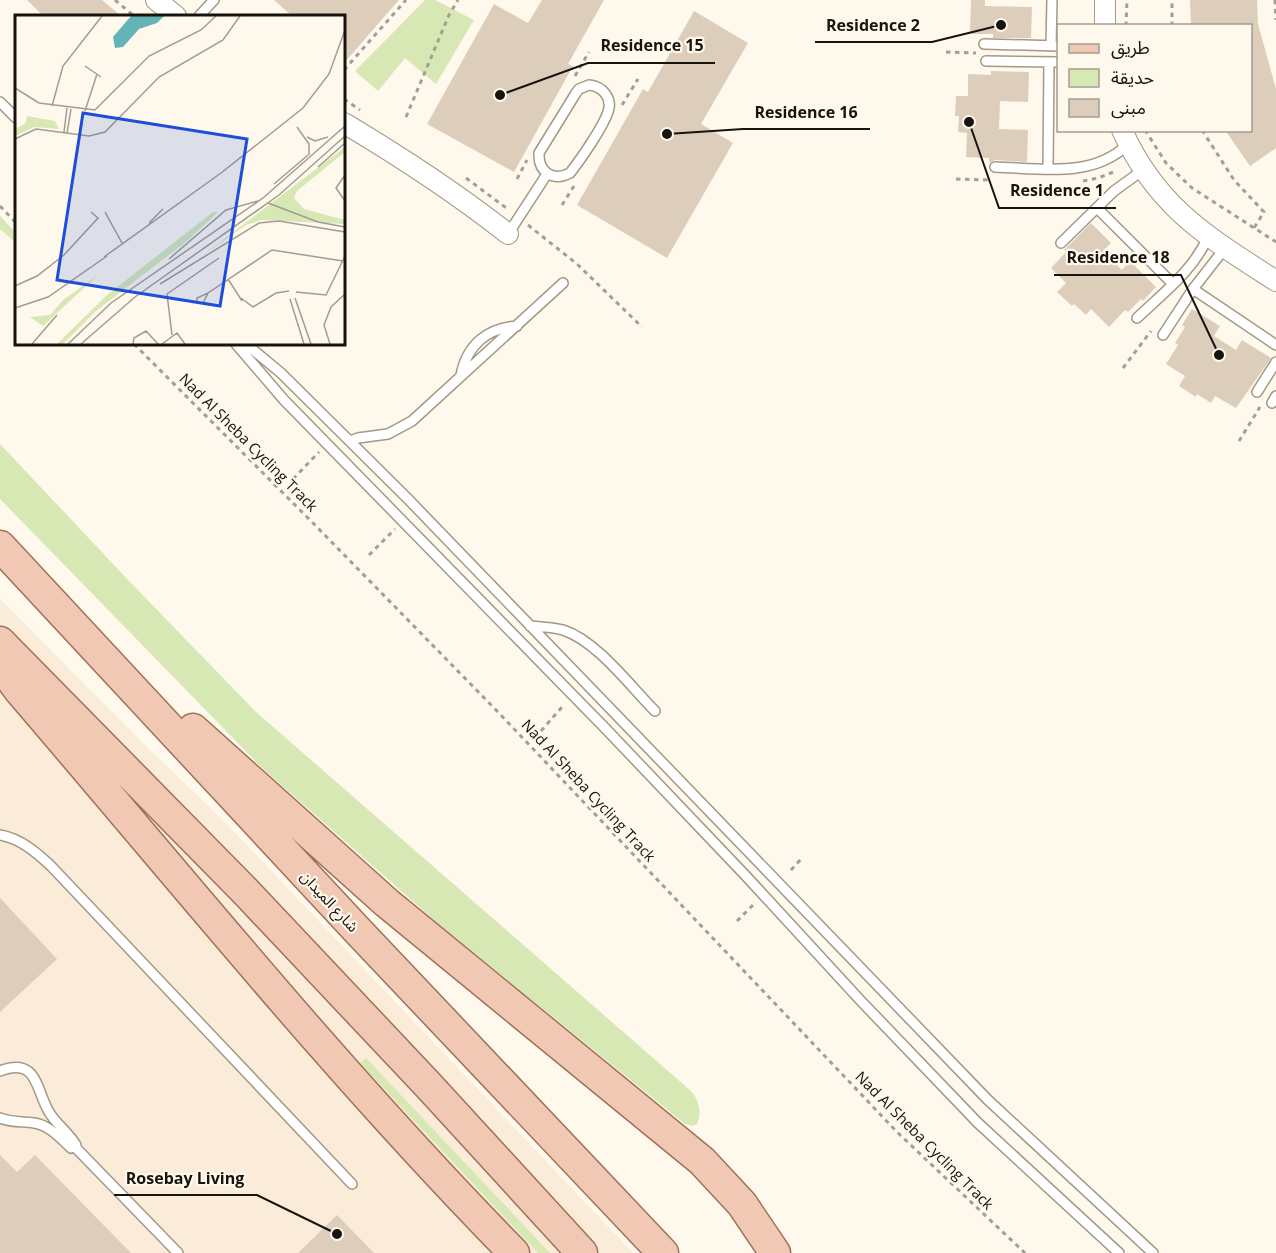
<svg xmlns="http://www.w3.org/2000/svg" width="1276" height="1253" font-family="'Open Sans','Noto Sans Arabic',sans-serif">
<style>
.commercial{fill:#fbecd9}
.green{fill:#d7e8b4}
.building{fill:#ddcebc}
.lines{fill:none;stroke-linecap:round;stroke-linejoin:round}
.service-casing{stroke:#a39986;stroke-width:12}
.minor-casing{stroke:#a39986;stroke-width:22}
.primary-casing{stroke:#9f7158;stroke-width:33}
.path{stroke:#a49e95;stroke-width:3;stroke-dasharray:4.5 4.5;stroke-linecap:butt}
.service{stroke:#fff;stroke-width:9}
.minor{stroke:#fff;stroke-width:20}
.primary{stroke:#f1c8b3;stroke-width:30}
.labels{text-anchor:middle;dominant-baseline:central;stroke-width:4.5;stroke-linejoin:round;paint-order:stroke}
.street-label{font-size:15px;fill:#17130d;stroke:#fff8ec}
.inset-road{fill:none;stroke:#a29c93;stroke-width:1.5}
.view{fill:#1d4ed8;fill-opacity:0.15;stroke:#1d4ed8;stroke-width:3}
.inset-edge{fill:none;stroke:#17130d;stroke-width:3}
.leader{fill:none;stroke:#17130d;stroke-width:2}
.callout-dot{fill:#17130d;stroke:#fff8ec;stroke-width:2}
.callout-label{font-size:16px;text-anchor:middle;font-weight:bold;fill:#17130d;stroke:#fff8ec;stroke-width:4.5;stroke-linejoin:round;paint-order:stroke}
</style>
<rect width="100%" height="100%" fill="#fff8ec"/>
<path class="commercial" d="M 0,599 L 151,751 L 226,823 L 633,1253 L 0,1253 Z"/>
<path class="green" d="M 425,0 L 435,0 L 474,20 L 436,84 L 405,58 L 378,91 L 355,71 Z
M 0,216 L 16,233 L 16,243 L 0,229 Z
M 0,444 L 130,582 L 256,712 L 691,1091 C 699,1100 702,1113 697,1124 L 693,1126 L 685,1124 L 442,927 L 261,767 L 0,499 Z
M 366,1058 L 550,1253 L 538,1253 L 360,1063 Z"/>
<path class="building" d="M 27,0 L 102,0 L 121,16 L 43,16 Z
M 274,0 L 399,0 L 344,63 L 344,16 L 292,16 Z
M 542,0 L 604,0 L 568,64 L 573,66 L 514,172 L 427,124 L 494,4 L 528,23 Z
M 971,0 L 985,0 L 985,6 L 1032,7 L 1031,38 L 993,38 L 993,34 L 970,34 Z
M 1190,0 L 1257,0 L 1258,24 L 1276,89 L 1276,148 L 1250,166 L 1225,130 L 1251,130 L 1251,26 L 1191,26 Z
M 694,11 L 748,43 L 701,124 L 733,143 L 667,258 L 577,205 L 643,89 L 648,92 Z
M 991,71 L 1029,72 L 1028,102 L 1000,101 L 999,129 L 1028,130 L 1027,162 L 995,160 L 989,163 L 989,158 L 966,157 L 967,133 L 958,132 L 959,116 L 955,116 L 956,96 L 968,96 L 968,74 L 991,75 Z
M 1091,223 L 1111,243 L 1103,251 L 1122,270 L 1130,261 L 1156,287 L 1143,301 L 1141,299 L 1128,312 L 1125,310 L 1109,327 L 1091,309 L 1086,315 L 1074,304 L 1072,306 L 1057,292 L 1066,283 L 1051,268 L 1066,252 L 1064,250 Z
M 1192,309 L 1220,326 L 1214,336 L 1236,350 L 1242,340 L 1271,358 L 1236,408 L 1215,396 L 1211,403 L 1197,394 L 1196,397 L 1179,386 L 1185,376 L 1166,364 L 1178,345 L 1175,343 L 1185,327 L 1182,325 Z
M 0,898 L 57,959 L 0,1012 Z
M 0,1155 L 17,1172 L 35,1155 L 131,1253 L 0,1253 Z
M 337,1215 L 374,1253 L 298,1253 Z"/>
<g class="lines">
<g class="service-casing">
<path id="service" d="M 199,16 L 214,0
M 984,44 L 1058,46
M 1051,46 L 1052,0
M 986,61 L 1058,62
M 589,85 C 602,86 613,98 608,112 C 603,127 581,159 570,173 C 553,182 538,172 539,153 L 576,93 L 579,89 Z
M 0,102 L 16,118
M 995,167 C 1040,168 1093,179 1128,144
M 1048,168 L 1049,62
M 1097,208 L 1173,284
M 508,234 L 547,174
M 1061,243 L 1114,191 L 1143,170
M 1193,289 L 1276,345
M 1137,318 C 1163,293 1193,271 1208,237
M 1163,335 L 1193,289 L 1225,248
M 236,344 L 284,400 L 604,727 L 745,875 L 860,1000 L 978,1123 L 1119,1253
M 246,344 L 281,373 L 408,499 L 988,1100 L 1153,1253
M 461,375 C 467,345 487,328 517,326
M 1257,392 L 1276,362
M 1272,403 L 1276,396
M 350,441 L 358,438 L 388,434 L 412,421 L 563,283
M 530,626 C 541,627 552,627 563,630 C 597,641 630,686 655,711
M 0,835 C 21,839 36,852 51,866 L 352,1184
M 0,1071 C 38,1056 36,1091 49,1112 C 56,1124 69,1133 76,1145 L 71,1148 C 60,1138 49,1125 34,1123 C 22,1121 12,1123 0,1118
M 75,1147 L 178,1253"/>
</g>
<g class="minor-casing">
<path id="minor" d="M 156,0 L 176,16
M 1105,26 L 1105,0
M 344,123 C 401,157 455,192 508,234
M 1122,130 C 1157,208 1208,237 1276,281"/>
</g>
<g class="primary-casing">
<path id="primary" d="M 0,546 L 358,931 L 663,1253
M 0,642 L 246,892 L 429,1086 L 582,1253
M 2,667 L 19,690 C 182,880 339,1075 514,1253
M 193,729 L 387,903 L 702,1161 L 742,1204 L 775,1253"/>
</g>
<path class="path" d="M 115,0 L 134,16
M 1275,0 L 1276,20
M 1126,26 L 1127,0
M 1172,26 L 1172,0
M 946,52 L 976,53
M 344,70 L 406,0
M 575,76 L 589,52
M 344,99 L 360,110
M 622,105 L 638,79
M 406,117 L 449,15 L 458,0
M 1145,130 L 1166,163 L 1192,188 L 1276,242
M 1202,130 L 1234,180 L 1264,212 L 1254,228
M 466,178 L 509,210
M 517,179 L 527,160
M 956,179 L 990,180
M 1083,181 L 1098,178 L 1116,171
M 562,205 L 574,186
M 0,206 L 16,223
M 528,225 L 577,264 L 642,327
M 134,344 L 311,521 L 498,712 L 897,1132 L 1025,1253
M 1123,368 L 1151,331
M 1239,441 L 1260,407
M 293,479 L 319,452
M 369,555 L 395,529
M 541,731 L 562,707
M 791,870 L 803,857
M 737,921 L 755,903"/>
<use href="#service" class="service"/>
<use href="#minor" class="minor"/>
<use href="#primary" class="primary"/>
</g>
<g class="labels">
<g class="street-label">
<text transform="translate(249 442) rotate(45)">Nad Al Sheba Cycling Track</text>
<text transform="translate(589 790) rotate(47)">Nad Al Sheba Cycling Track</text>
<text transform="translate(330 901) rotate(47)">شارع الميدان</text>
<text transform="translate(925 1140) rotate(45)">Nad Al Sheba Cycling Track</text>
</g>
</g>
<g transform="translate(15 15)">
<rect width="330" height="330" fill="#fff8ec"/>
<path d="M 12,101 L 40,106 L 44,114 L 19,112 L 0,121 L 0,114 L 11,108 ZM 330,132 L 330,137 L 282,176 L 279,183 L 289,194 L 330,205 L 330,209 L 247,205 L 231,210 L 188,240 ZM 198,197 L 203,197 L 172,226 L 81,296 L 48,329 L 42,329 L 92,280 ZM 83,260 L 28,311 L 15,302 L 35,300 L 48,285 Z" fill="#d7e8b4"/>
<path d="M 116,1 L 149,1 L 142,8 L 124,14 L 108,32 L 100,33 L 98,22 Z" fill="#62b4b6"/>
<path class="inset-road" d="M 70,51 L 86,62M 0,73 L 24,88 L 80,95 L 134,41 L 186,15 L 201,1M 37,91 L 48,51 L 87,1M 70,96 L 82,59M 282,112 L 294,129 L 294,140M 49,117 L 52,93M 52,118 L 56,94M 292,122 L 300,126 L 313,122M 0,124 L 21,114 L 74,121 L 90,117 L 144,62 L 208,25 L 225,1M 303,152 L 330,128M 330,160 L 321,173 L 330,186M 259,169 L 293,140M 253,188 L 303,207 L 330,212M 90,197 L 107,228M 134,208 L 148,194M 89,242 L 206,158 L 288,93 L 314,59 L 330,15M 154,244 L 211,195 L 243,186M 213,264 L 227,286M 145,269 L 244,208 L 264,206 L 330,217M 0,271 L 22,261 L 49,240 L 83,203 L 76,197M 281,277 L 311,280 L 330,241M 193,278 L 257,235 L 328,246M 193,278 L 188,288 L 182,288 L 182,283 ZM 226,283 L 238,292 L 261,278 L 274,276M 280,283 L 296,329M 275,284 L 289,329M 0,293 L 33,282 L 92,241M 157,320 L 152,279 L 204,243M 17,329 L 42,300M 53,329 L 96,288 L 248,183 L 330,111M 66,329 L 120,282 L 264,180 L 330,121M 118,329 L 119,323 L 131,316 L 143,329M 147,329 L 162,318 L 170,329M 315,329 L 309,310 L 316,292 L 330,279"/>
<path class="view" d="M 68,98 L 232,124 L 205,291 L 42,265 Z"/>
<rect width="330" height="330" class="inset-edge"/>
</g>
<path class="leader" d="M1001 25L932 42H815M500 95L588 63H715M667 134L743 129H870M969 122L999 208H1116M1219 355L1181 275H1054M337 1234L257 1195H114"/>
<g class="callout-dot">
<circle cx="1001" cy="25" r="6"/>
<circle cx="500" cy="95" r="6"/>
<circle cx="667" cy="134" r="6"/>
<circle cx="969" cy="122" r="6"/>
<circle cx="1219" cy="355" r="6"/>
<circle cx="337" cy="1234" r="6"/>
</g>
<g class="callout-label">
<text x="873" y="31">Residence 2</text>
<text x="652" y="51">Residence 15</text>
<text x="806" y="118">Residence 16</text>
<text x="1057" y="196">Residence 1</text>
<text x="1118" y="263">Residence 18</text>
<text x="185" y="1184">Rosebay Living</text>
</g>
<rect x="1057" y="24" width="195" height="108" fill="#fff8ec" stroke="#a29c93" stroke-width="1.5"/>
<rect x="1069" y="44" width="30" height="9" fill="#f1c8b3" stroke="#a29c93" stroke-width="1.5"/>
<text x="1111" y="54" font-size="18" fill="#17130d">طريق</text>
<rect x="1069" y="69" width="30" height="18" fill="#d7e8b4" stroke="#a29c93" stroke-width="1.5"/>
<text x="1111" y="84" font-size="18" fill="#17130d">حديقة</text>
<rect x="1069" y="99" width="30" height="18" fill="#ddcebc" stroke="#a29c93" stroke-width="1.5"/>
<text x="1111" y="114" font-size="18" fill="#17130d">مبنى</text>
</svg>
